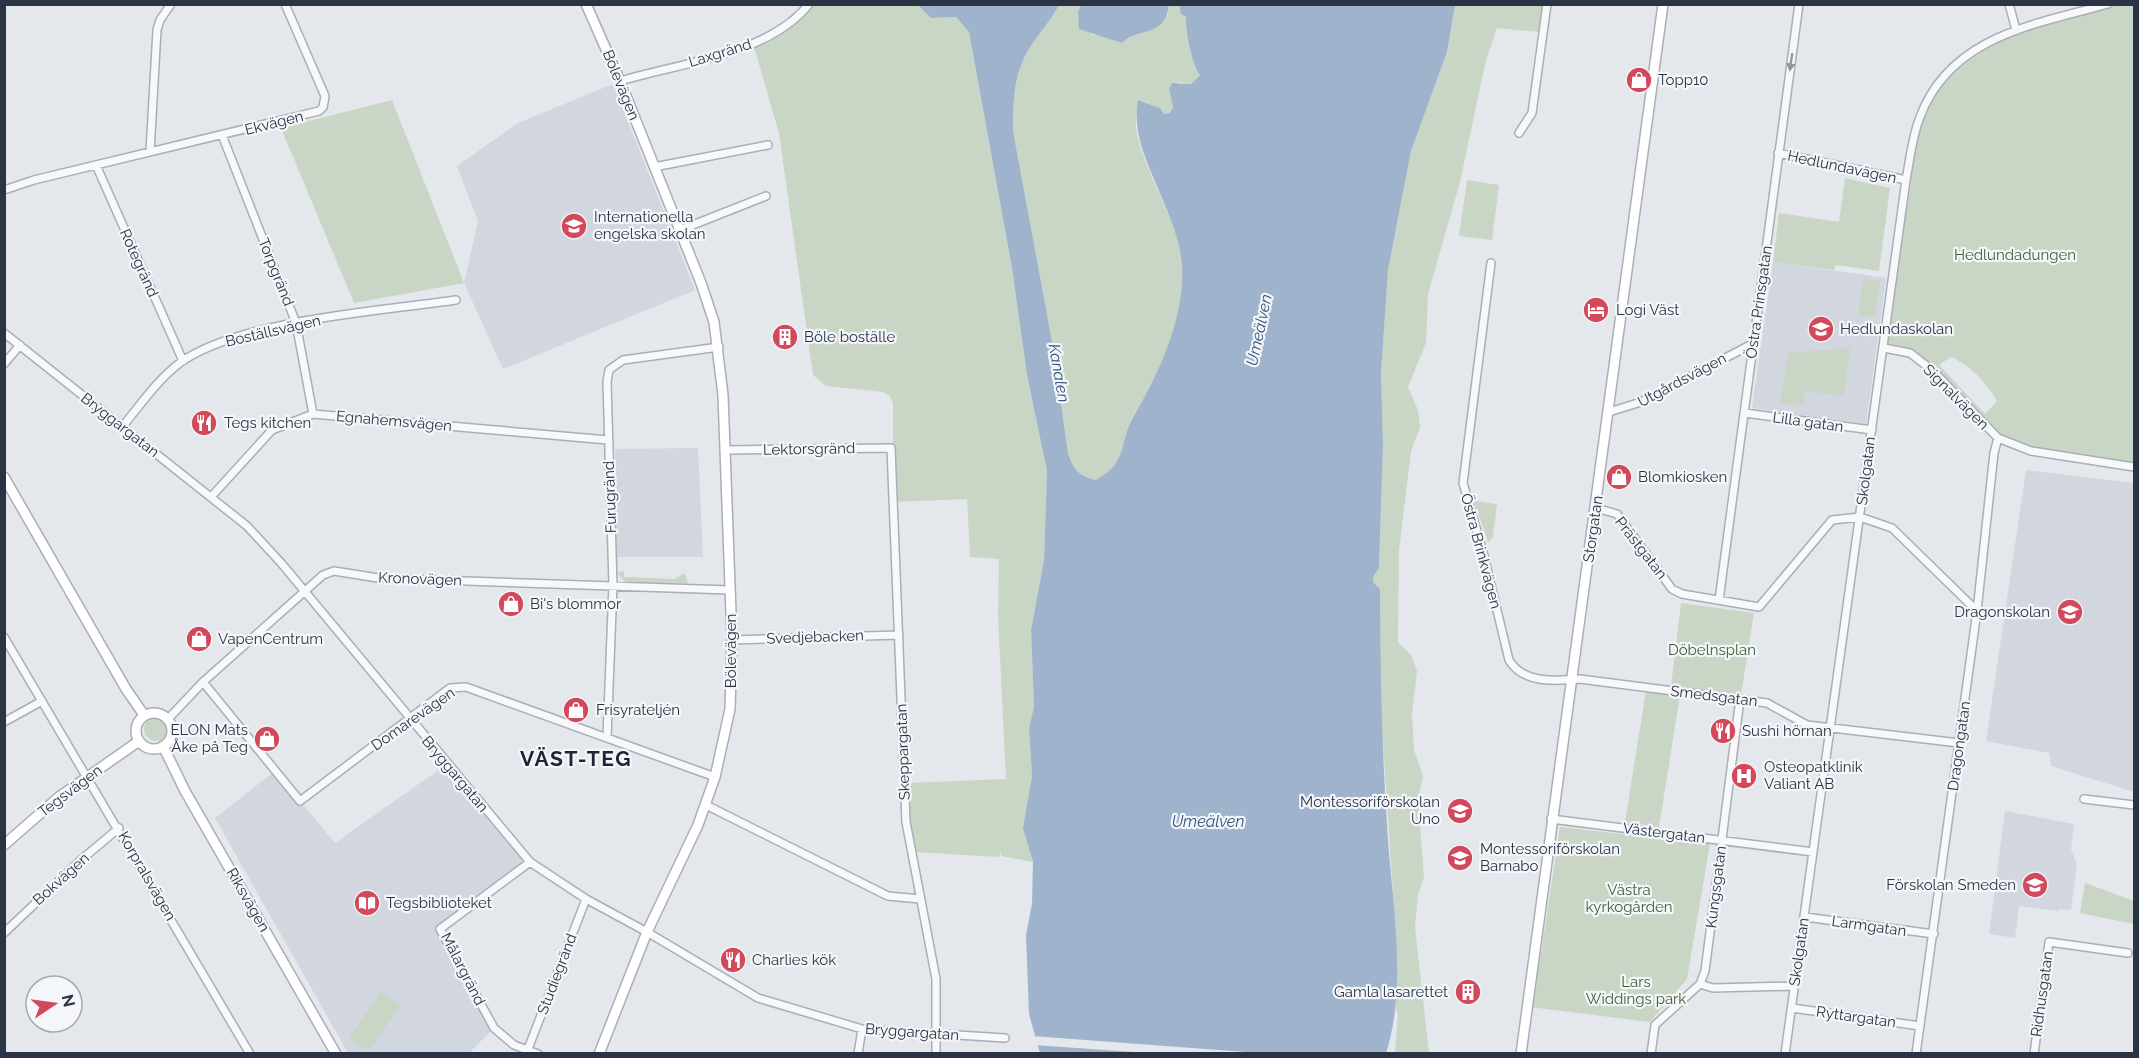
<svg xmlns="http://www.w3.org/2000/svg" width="2139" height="1058" font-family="Raleway,sans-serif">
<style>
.built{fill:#d2d6de}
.green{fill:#c9d6c5;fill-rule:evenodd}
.water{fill:#9fb4cc}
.pier{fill:#e4e7ec}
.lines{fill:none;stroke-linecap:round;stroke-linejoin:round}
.street-casing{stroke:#a9aeb7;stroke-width:10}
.secondary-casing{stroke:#a9aeb7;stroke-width:12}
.street{stroke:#f7f8fa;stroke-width:7}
.secondary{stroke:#fff;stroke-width:9}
.oneway{fill:#9196a0}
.labels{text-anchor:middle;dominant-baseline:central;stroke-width:4.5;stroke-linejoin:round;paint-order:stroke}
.street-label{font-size:15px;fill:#2b3445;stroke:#f4f6f9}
.poi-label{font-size:15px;fill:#2b3445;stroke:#f4f6f9;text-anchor:start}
.park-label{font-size:15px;fill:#3f6138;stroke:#f4f6f9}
.water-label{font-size:16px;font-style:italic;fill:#34527a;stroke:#f4f6f9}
.district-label{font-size:21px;font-weight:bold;letter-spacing:1.5px;fill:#1d2536;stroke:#f4f6f9}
</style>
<rect width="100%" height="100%" fill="#e4e7ec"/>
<path class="built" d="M 613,84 L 695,290 L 503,369 L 464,283 L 478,221 L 457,166 L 518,123 Z
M 1773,262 L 1886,278 L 1866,424 L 1752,408 Z
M 698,448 L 703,557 L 617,557 L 615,449 Z
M 2026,470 L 2134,483 L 2134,792 L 2051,766 L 2049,753 L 1986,741 Z
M 447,764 L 530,862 L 440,929 L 494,1028 L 469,1053 L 348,1053 L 215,818 L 275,771 L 335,843 Z
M 2005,811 L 2074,824 L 2071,849 L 2077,865 L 2071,910 L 2059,909 L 2058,911 L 2019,906 L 2015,938 L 1989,934 Z"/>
<path class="green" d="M 804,4 L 918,5 L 931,18 L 956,17 L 969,32 L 1012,268 L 1027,375 L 1047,471 L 1044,560 L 1031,630 L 1034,706 L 1029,729 L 1032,776 L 1024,828 L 1033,862 L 1001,856 L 1001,852 L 999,857 L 915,852 L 909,819 L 908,783 L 1006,779 L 998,615 L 999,559 L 970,557 L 967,499 L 893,502 L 893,403 L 890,396 L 883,392 L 826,386 L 813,375 L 779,133 L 752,40 C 771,32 790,21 804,4 Z
M 1059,5 L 1081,5 L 1078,12 L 1092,35 L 1104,35 L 1121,43 L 1168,15 L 1169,5 L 1179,5 L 1181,14 L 1186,17 C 1185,30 1192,65 1200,75 L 1191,84 L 1179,82 L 1169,89 L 1173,107 L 1170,113 L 1164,114 L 1160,108 L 1139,100 C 1138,108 1135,119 1136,127 C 1138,152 1165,204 1175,230 C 1198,291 1164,364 1134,416 C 1117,445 1130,460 1096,480 C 1079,476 1074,470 1068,454 L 1054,352 L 1013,131 C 1013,104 1013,81 1025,56 C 1034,38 1050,23 1059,5 Z
M 1455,5 L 1545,5 L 1541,32 L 1497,28 L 1486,60 L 1460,182 L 1428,294 L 1426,343 L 1408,387 L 1418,410 L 1420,428 L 1411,451 L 1399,551 L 1398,642 L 1411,655 L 1417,671 L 1412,714 L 1414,750 L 1423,776 L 1418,799 L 1424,877 L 1418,895 L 1415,928 L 1429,1053 L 1395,1053 L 1398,1014 L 1396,1010 L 1394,909 L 1380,698 L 1380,589 L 1373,582 L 1373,577 L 1379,568 L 1383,445 L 1381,374 L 1388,270 L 1411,151 L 1447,52 Z
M 2108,5 L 2134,5 L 2134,467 L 2062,457 L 1998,438 L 1932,370 L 1910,353 L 1884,348 L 1912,145 L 1930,97 L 1952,69 L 2000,35 ZM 1951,357 C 1970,365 1987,383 1997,401 L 1985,414 L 1939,365 Z
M 392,100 L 464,283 L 354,303 L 281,128 Z
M 1845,178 L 1890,188 L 1879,271 L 1835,265 L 1834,270 L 1773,262 L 1779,213 L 1839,222 Z
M 1467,180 L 1499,185 L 1492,240 L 1459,236 Z
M 1863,279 L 1880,281 L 1875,317 L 1858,315 Z
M 1850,348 L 1844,396 L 1805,391 L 1803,406 L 1780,403 L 1788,353 Z
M 1474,501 L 1497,504 L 1493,537 L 1488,542 Z
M 624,571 L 624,577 L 674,579 L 685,573 L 688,583 L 625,582 L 617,573 Z
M 1681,603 L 1754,613 L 1741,695 L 1671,686 Z
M 1646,691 L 1680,695 L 1659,827 L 1625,822 Z
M144 729a12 12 0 1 1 24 0a12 12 0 1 1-24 0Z
M 1560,827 L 1710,844 L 1687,979 L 1650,1022 L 1530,1007 L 1541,954 Z
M 2085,883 L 2134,901 L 2134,924 L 2080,913 Z
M 381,992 L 400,1005 L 369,1051 L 349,1038 Z"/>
<path class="water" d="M 918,5 L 1059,5 C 1050,23 1034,38 1025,56 C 1013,81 1013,104 1013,131 L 1054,352 L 1068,454 C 1074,470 1079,476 1096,480 C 1130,460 1117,445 1134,416 C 1159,372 1185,318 1182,265 C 1180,239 1169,215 1159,191 C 1147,161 1132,133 1138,100 L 1160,108 L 1164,114 L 1170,113 L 1173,107 L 1169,89 L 1172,83 L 1191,84 L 1200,75 C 1192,65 1185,30 1186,17 L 1181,14 L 1179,5 L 1455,5 L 1447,52 L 1411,151 L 1388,270 L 1381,374 L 1383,445 L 1379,568 L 1373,577 L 1373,582 L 1380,589 C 1380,673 1382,756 1388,840 C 1393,908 1407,988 1386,1053 L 1040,1053 L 1029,1014 L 1026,935 L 1032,904 L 1033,862 L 1023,828 L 1032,776 L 1029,729 L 1034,706 L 1031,630 L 1044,560 L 1047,471 L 1027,375 L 1012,268 L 969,32 L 956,17 L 931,18 Z
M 1081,5 L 1081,4 L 1169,5 C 1165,38 1140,26 1122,43 L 1079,29 L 1078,12 Z"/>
<path class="pier" d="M 1032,1036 L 1259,1053 L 1148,1053 L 1034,1045 Z"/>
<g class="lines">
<g class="street-casing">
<path id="street" d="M 2009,4 L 2016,30
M 620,81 C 679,63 769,55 809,4
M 1519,133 L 1532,113 L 1547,4
M 222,135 L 296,323 L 313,414
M 150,152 L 157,30 L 160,20 L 171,4
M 1778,153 L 1906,180
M 96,165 L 183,361
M 654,167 L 768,145
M 4,190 L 34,180 L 319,111 L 323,107 L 325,96 L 285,4
M 680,230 L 766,196
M 1491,263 L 1463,483 L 1483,552 L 1509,660 C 1523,684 1556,681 1580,679 L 1767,703 L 1807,725 L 1959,743
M 4,333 L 247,526 L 282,564 L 530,862 L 586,899 L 647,932 L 758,998 L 862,1029 L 1005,1038
M 1884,348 L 1910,353 L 1932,370 L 1998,438 L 2031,451 L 2134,467
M 4,364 L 20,345
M 1609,412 L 1641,402 L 1754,343
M 1745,413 L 1872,430
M 123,426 C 141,404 158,379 181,362 C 241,320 381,311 456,300
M 726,450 L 891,448 L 906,822 L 936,979 L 936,1054
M 211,497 L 272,430 L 313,414 L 608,440
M 1596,508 L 1617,514 L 1672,589 L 1682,594 L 1759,607 L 1832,520 L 1860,517 L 1892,528 L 1977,611
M 1719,600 L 1799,4
M 4,637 L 250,1054
M 732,640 L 899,635
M 203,682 L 300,801 L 450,688 L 466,687 L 715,777
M 168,719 L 203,682 L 323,575 L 334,571 L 378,578 L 730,590
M 4,722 L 42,701
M 607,738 L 613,585 L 607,382 L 609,370 L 623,360 L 719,347
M 2084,799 L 2134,805
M 706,805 L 888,896 L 920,899
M 1551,819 L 1813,852
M 530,862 L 440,929 L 494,1028 L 514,1045 L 538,1054
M 1805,917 L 1934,934
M 4,933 L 82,859 L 119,828
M 1700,984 L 1713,988 L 1794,986
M 1792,1008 L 1920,1026
M 528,1049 L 586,899
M 858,1054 L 862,1029
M 1651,1054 L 1655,1025 L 1700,984 L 1705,971 L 1740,699
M 1785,1054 L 1906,180 C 1910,159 1912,137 1920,117 C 1950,36 2036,24 2108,4
M 1916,1054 L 1977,611 L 1994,453 L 1998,438
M 2034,1054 L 2049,942 L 2128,953"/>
</g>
<g class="secondary-casing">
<path id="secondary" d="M 586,4 L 620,81 L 701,283 L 714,322 L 723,395 L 732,640 L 730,709 L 715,777 L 698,825 L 647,932 L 599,1054
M 4,477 L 126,689 L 144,715
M136 731a18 18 0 1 1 36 0a18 18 0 1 1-36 0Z
M 163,746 L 185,791 L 336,1054
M 4,845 L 59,797 L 139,741
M 1521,1054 L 1663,4"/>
</g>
<use href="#street" class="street"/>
<use href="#secondary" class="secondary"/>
</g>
<defs><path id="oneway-solid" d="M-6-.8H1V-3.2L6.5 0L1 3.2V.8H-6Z" transform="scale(1.5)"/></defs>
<use class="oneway" href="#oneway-solid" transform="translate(1791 62) rotate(98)"/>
<defs>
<g id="shop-disc" transform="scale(1.35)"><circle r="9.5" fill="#d1495b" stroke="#f4f6f9"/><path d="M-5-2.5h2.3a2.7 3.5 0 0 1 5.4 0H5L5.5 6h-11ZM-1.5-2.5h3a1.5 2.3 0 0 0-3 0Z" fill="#fff"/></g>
<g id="school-disc" transform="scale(1.35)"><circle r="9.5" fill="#d1495b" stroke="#f4f6f9"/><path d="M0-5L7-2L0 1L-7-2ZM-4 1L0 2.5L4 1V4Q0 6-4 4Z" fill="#fff"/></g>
<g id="hotel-disc" transform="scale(1.35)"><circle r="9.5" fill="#d1495b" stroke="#f4f6f9"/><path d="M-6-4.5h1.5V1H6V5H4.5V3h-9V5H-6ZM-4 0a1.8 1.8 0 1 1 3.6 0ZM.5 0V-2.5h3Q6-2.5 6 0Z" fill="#fff"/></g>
<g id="building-disc" transform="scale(1.35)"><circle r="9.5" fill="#d1495b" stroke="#f4f6f9"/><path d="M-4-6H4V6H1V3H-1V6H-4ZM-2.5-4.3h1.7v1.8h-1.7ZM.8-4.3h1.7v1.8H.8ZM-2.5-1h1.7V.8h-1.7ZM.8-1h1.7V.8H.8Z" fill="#fff"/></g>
<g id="restaurant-disc" transform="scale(1.35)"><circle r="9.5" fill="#d1495b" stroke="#f4f6f9"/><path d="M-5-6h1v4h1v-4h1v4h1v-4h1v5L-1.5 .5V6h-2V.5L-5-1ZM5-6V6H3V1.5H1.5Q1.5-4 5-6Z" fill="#fff"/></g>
<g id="hospital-disc" transform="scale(1.35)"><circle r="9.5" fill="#d1495b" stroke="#f4f6f9"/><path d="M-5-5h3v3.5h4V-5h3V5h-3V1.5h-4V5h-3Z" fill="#fff"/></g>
<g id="library-disc" transform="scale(1.35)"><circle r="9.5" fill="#d1495b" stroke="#f4f6f9"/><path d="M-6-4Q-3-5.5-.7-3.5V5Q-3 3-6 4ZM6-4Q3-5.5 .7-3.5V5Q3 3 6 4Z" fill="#fff"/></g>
</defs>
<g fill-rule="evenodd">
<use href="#shop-disc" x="1639" y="80"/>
<use href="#school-disc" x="574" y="226"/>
<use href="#hotel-disc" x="1596" y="310"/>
<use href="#school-disc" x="1821" y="329"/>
<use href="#building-disc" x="785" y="337"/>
<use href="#restaurant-disc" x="204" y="423"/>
<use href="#shop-disc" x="1619" y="477"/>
<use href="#shop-disc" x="511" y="604"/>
<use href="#school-disc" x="2070" y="612"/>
<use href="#shop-disc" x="199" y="639"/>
<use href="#shop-disc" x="576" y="710"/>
<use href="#restaurant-disc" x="1723" y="731"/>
<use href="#shop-disc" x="267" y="739"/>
<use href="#hospital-disc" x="1744" y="776"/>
<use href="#school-disc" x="1460" y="811"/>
<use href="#school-disc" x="1460" y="858"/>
<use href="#school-disc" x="2035" y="885"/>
<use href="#library-disc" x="367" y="903"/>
<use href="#restaurant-disc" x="733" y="960"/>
<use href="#building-disc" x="1468" y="992"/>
</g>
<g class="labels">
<g class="street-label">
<text transform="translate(720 53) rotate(-17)">Laxgränd</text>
<text transform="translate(621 85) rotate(68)">Bölevägen</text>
<text transform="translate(274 123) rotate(-14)">Ekvägen</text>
<text transform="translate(1842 167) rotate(12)">Hedlundavägen</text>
<text transform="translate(139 263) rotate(66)">Rotegränd</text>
<text transform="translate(276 272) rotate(68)">Torpgränd</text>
<text transform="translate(1759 302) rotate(-82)">Östra Prinsgatan</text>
<text transform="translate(273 331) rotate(-13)">Boställsvägen</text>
<text transform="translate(1682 380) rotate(-28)">Utgårdsvägen</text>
<text transform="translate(1956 397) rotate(45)">Signalvägen</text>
<text transform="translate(394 421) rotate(5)">Egnahemsvägen</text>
<text transform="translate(1808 422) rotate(8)">Lilla gatan</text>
<text transform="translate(120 425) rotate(38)">Bryggargatan</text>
<text transform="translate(809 449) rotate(-1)">Lektorsgränd</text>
<text transform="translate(1866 471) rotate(-83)">Skolgatan</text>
<text transform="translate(610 497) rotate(-92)">Furugränd</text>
<text transform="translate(1593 529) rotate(-82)">Storgatan</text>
<text transform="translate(1641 548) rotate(52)">Prästgatan</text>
<text transform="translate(1481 551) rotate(75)">Östra Brinkvägen</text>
<text transform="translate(420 579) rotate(2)">Kronovägen</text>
<text transform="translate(815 637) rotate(-2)">Svedjebacken</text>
<text transform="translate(731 651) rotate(-90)">Bölevägen</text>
<text transform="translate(1714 696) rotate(7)">Smedsgatan</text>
<text transform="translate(413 719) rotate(-35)">Domarevägen</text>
<text transform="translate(1959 746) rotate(-82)">Dragongatan</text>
<text transform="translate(903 752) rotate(-92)">Skeppargatan</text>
<text transform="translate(455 774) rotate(50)">Bryggargatan</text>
<text transform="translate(70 791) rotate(-37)">Tegsvägen</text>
<text transform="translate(1664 833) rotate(7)">Västergatan</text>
<text transform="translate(147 876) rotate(60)">Korpralsvägen</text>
<text transform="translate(61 879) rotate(-42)">Bokvägen</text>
<text transform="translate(1716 887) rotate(-83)">Kungsgatan</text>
<text transform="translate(248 900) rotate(60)">Riksvägen</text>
<text transform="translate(1869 926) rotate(8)">Larmgatan</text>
<text transform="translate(1799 952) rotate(-82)">Skolgatan</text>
<text transform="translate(463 969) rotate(63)">Målargränd</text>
<text transform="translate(557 974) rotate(-69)">Studiegränd</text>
<text transform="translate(2042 994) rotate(-82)">Ridhusgatan</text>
<text transform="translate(1856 1017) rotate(8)">Ryttargatan</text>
<text transform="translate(912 1032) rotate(4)">Bryggargatan</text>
</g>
<g class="poi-label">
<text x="1658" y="80">Topp10</text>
<text x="594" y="217">Internationella<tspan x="594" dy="17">engelska skolan</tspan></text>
<text x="1616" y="310">Logi Väst</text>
<text x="1840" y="329">Hedlundaskolan</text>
<text x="804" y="337">Böle boställe</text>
<text x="224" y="423">Tegs kitchen</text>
<text x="1638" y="477">Blomkiosken</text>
<text x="530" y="604">Bi's blommor</text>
<text x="2050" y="612" text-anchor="end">Dragonskolan</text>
<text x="218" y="639">VapenCentrum</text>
<text x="596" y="710">Frisyrateljén</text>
<text x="248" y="730" text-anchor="end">ELON Mats<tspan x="248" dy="17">Åke på Teg</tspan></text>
<text x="1742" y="731">Sushi hörnan</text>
<text x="1764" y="767">Osteopatklinik<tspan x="1764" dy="17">Valiant AB</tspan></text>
<text x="1440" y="802" text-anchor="end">Montessoriförskolan<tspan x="1440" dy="17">Uno</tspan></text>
<text x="1480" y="849">Montessoriförskolan<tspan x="1480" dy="17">Barnabo</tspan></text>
<text x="2016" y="885" text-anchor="end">Förskolan Smeden</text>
<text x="386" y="903">Tegsbiblioteket</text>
<text x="752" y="960">Charlies kök</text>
<text x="1448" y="992" text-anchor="end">Gamla lasarettet</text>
</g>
<g class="park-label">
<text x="2015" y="255">Hedlundadungen</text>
<text x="1712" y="650">Döbelnsplan</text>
<text x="1629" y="890">Västra<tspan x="1629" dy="17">kyrkogården</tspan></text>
<text x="1636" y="982">Lars<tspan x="1636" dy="17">Widdings park</tspan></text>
</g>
<g class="water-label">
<text transform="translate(1259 330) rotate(-78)">Umeälven</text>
<text transform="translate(1059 373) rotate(80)">Kanalen</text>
<text x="1208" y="821">Umeälven</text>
</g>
<g class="district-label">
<text x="576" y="758">VÄST-TEG</text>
</g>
</g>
<rect width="2139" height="1058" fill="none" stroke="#2b3445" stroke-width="12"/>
<g transform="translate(54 1004) rotate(77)"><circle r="28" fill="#f4f6f9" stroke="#a4a8b1" stroke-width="1.5"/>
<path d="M0-4.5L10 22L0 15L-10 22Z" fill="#d1495b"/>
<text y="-9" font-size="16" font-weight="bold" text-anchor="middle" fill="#2b3445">N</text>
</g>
</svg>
